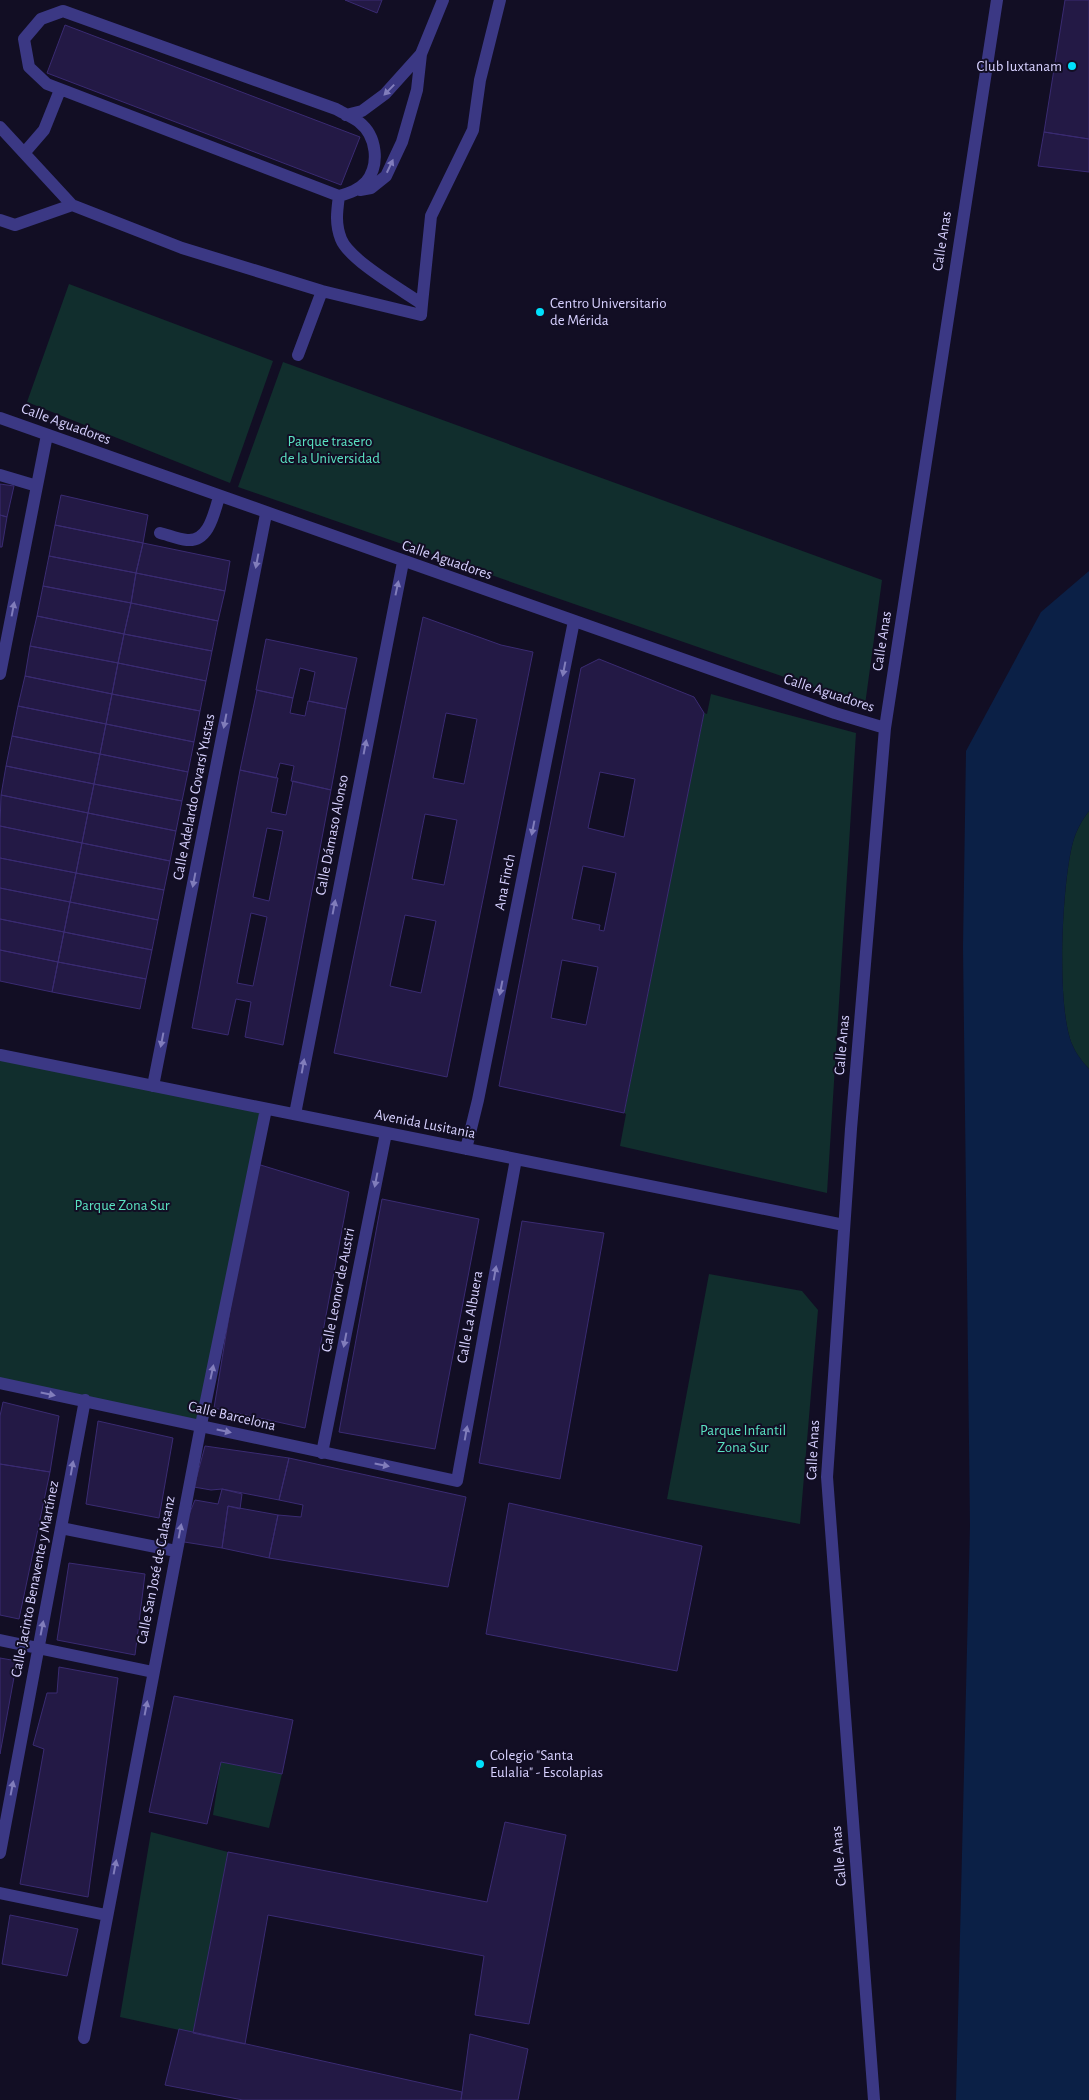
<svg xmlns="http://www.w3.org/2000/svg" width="1089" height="2100" font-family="'Alegreya Sans',sans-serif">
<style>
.green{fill:#112e2d}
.water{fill:#0b2046}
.building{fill:#231945;stroke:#3a2b72;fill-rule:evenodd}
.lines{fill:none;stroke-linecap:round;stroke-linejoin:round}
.minor{stroke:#3b3884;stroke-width:12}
.oneway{fill:#817dbb}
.poi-dot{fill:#00e1fc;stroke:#120e24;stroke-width:2}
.labels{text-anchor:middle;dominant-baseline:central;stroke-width:4;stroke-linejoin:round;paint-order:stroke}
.poi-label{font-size:15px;fill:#d7d1ff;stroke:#120e24;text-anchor:start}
.street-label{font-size:15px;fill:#d7d1ff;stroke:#120e24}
.park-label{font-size:15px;fill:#5ae2c1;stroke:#120e24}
</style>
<rect width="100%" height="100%" fill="#120e24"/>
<path class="green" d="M 69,284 L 273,361 L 230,483 L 27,402 Z
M 283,362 L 882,580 L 865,705 L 238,487 Z
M 711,694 L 856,733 L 827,1193 L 620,1146 L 626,1114 L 624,1113 L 704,713 L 707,714 Z
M 1089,811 L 1089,1069 C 1082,1061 1076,1054 1072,1044 C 1056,1006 1062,882 1073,842 C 1076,831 1082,820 1089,811 Z
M 0,1055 L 266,1109 L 201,1425 L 0,1383 Z
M 709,1274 L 802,1291 L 818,1310 L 800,1524 L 667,1499 Z
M 221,1762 L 282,1774 L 269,1828 L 213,1815 Z
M 151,1832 L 228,1852 L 193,2033 L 120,2017 Z"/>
<path class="water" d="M 1089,571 L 1089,811 C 1082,820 1076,831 1073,842 C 1062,882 1056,1006 1072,1044 C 1076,1054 1082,1061 1089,1069 L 1089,2100 L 956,2100 L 970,1526 L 963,947 L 966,751 L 1041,612 Z"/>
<path class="building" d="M 345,0 L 382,0 L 377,13 Z
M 1065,0 L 1089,0 L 1089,139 L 1044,132 Z
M 65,25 L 360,137 L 341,185 L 47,73 Z
M 1044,132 L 1089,139 L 1089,172 L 1038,166 Z
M 0,484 L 14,486 L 7,517 L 0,515 Z
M 61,495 L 148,515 L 143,543 L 55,525 Z
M 0,515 L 7,517 L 2,547 L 0,547 Z
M 55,525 L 143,543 L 136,573 L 49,556 Z
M 143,543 L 230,561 L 225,591 L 136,573 Z
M 49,556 L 136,573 L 131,603 L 43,586 Z
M 136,573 L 225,591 L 218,621 L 131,603 Z
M 43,586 L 131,603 L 124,634 L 37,616 Z
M 131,603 L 218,621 L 212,651 L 124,634 Z
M 37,616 L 124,634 L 118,663 L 30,646 Z
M 423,617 L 501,645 L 533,652 L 447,1077 L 334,1053 ZM 446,713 L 477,719 L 464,784 L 433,778 ZM 425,814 L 457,820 L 444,885 L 412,879 ZM 405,915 L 436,921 L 421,993 L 390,986 Z
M 124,634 L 212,651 L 206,681 L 118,663 Z
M 266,639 L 357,658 L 346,709 L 309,701 L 315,672 L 300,668 L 293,698 L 256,690 Z
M 30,646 L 118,663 L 112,694 L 25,676 Z
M 599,659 L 694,697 L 704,713 L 624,1113 L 499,1086 L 581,668 ZM 600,772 L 635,779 L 624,837 L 588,828 ZM 583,866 L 616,873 L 604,931 L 599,930 L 600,925 L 572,919 ZM 562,960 L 598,967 L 586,1025 L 551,1018 Z
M 118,663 L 206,681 L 200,711 L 112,694 Z
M 25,676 L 112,694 L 106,724 L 18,706 Z
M 257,690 L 293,698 L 290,713 L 305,716 L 308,701 L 346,709 L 331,790 L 291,781 L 294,766 L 280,763 L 276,778 L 240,770 Z
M 112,694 L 200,711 L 194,742 L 106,724 Z
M 18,706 L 106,724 L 100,754 L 12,736 Z
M 106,724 L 194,742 L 188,772 L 100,754 Z
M 12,736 L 100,754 L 94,784 L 6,766 Z
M 100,754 L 188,772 L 182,801 L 94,784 Z
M 6,766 L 94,784 L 88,813 L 1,795 Z
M 240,770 L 278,778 L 271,812 L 286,815 L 293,781 L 331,790 L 283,1045 L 245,1037 L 251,1002 L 236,999 L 228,1035 L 192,1028 ZM 267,828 L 283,831 L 269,901 L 253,897 ZM 251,913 L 267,917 L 253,986 L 237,983 Z
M 94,784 L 182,801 L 176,831 L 88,813 Z
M 1,795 L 88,813 L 82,843 L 0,826 Z
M 88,813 L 176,831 L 170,861 L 82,843 Z
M 0,826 L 82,843 L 76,873 L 0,858 Z
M 82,843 L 170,861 L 164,890 L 76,873 Z
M 0,858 L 76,873 L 70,902 L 0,888 Z
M 76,873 L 164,890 L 158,920 L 70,902 Z
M 0,888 L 70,902 L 64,932 L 0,919 Z
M 70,902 L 158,920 L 152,950 L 64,932 Z
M 0,919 L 64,932 L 58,962 L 0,950 Z
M 64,932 L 152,950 L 146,979 L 58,962 Z
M 0,950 L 58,962 L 52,992 L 0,981 Z
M 58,962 L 146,979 L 140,1009 L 52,992 Z
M 254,1163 L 349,1192 L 305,1428 L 214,1408 Z
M 382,1199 L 479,1219 L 435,1449 L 339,1432 Z
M 522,1221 L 604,1233 L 560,1479 L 479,1463 Z
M 3,1402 L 59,1416 L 50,1472 L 0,1464 L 0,1416 Z
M 98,1421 L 173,1438 L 159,1518 L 86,1504 Z
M 205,1446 L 289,1458 L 279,1500 L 222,1489 L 211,1490 L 194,1487 Z
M 289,1458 L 466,1497 L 448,1587 L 269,1558 L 278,1515 L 301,1517 L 303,1505 L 279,1500 Z
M 0,1464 L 50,1472 L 19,1619 L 0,1615 Z
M 222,1489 L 242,1494 L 240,1509 L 228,1506 L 222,1548 L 178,1541 L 195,1500 L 218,1504 Z
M 509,1503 L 702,1546 L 677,1671 L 486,1634 Z
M 228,1506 L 278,1515 L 269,1558 L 222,1548 Z
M 69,1563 L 145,1574 L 135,1655 L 57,1640 Z
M 0,1658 L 17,1661 L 0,1754 Z
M 59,1667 L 118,1678 L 88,1897 L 20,1884 L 44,1749 L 33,1745 L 47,1693 L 57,1693 Z
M 174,1696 L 293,1720 L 282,1774 L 221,1762 L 207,1824 L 149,1812 Z
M 505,1822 L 566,1835 L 529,2024 L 475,2015 L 484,1956 L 268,1915 L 245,2044 L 193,2033 L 228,1852 L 487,1902 Z
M 10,1915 L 78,1929 L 67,1976 L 2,1964 Z
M 179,2029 L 462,2092 L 461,2100 L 243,2100 L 165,2085 Z
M 470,2034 L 528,2049 L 518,2100 L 461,2100 Z"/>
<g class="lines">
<path class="minor" d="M 63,11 L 336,109 C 343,113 353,117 359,122 C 377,136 380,165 366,182 C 359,190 349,193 339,196 L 47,84 L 29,67 L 24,39 L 41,19 Z
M 346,115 L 362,111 L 385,94 L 421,54
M 0,127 L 72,205
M 25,152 L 44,130 L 60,90
M 360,190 L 371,188 L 386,176 L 402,142 L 417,90 L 421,54 L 443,0
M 0,220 L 15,225 L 72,205 L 182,248 L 322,291 L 421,315 L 422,304 C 402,290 349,260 341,239 C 335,224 337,211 339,196
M 422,304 L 431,216 L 473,130 L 480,80 L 500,0
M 298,355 L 322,291
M 0,418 L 835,713 L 885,728
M 0,475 L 37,486
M 160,533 C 168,535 178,539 187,540 C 209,542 214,513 219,497
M 0,674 L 47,435
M 0,1055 L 844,1225
M 153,1086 L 266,514
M 295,1114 L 403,562
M 466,1149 L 478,1100 L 574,621
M 0,1383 L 457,1481 L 516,1159
M 322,1453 L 386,1133
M 61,1528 L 176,1551
M 0,1640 L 153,1672
M 0,1853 L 85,1400
M 0,1893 L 106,1915
M 84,2038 L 201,1425 L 266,1109
M 874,2100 L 827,1477 L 851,1129 L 885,728 L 997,0"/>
</g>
<defs><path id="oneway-solid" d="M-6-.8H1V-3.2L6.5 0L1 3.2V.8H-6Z" transform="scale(1.25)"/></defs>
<g class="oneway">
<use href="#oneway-solid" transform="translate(389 90) rotate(134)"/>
<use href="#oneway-solid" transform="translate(390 166) rotate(-65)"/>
<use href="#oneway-solid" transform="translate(257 561) rotate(101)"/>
<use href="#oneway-solid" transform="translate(397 588) rotate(-78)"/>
<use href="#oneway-solid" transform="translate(13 609) rotate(-79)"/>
<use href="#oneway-solid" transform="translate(564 669) rotate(101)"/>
<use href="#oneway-solid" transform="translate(225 721) rotate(101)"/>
<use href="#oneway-solid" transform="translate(365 747) rotate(-79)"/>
<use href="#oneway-solid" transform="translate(533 828) rotate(101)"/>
<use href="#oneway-solid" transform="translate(194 880) rotate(101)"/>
<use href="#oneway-solid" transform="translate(334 907) rotate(-79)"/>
<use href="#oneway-solid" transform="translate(501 988) rotate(101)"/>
<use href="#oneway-solid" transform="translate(162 1040) rotate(101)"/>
<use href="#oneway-solid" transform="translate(303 1066) rotate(-80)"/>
<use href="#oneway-solid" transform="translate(376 1180) rotate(101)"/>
<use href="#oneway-solid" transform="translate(495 1273) rotate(-80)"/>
<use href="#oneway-solid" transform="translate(345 1340) rotate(101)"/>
<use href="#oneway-solid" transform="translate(212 1372) rotate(-78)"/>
<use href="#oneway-solid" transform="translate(48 1394) rotate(12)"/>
<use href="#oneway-solid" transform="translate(224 1431) rotate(12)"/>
<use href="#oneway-solid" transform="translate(466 1433) rotate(-80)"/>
<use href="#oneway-solid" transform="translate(382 1465) rotate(11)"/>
<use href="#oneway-solid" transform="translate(72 1468) rotate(-80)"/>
<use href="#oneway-solid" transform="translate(180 1531) rotate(-79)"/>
<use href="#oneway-solid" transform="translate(42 1628) rotate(-79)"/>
<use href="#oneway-solid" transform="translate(146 1708) rotate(-79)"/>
<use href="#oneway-solid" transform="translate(12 1788) rotate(-79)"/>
<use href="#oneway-solid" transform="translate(115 1867) rotate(-79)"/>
</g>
<g class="poi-dot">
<circle cx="1072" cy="66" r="5"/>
<circle cx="540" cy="312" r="5"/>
<circle cx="480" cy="1764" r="5"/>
</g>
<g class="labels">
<g class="poi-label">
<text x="1062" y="66" text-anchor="end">Club Iuxtanam</text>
<text x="550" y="303">Centro Universitario<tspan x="550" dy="17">de Mérida</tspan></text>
<text x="490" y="1755">Colegio "Santa<tspan x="490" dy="17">Eulalia" - Escolapias</tspan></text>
</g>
<g class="street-label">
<text transform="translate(942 241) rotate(-81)">Calle Anas</text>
<text transform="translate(66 424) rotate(20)">Calle Aguadores</text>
<text transform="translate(447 560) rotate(19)">Calle Aguadores</text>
<text transform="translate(882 641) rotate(-81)">Calle Anas</text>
<text transform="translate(829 693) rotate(18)">Calle Aguadores</text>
<text transform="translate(194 797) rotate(-79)">Calle Adelardo Covarsí Yustas</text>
<text transform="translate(332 835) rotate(-79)">Calle Dámaso Alonso</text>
<text transform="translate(505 882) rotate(-79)">Ana Finch</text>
<text transform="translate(842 1045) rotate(-85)">Calle Anas</text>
<text transform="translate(425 1124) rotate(11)">Avenida Lusitania</text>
<text transform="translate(338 1290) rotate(-79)">Calle Leonor de Austri</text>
<text transform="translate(470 1317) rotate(-80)">Calle La Albuera</text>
<text transform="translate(232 1416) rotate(13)">Calle Barcelona</text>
<text transform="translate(813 1450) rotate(-87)">Calle Anas</text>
<text transform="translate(156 1570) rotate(-79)">Calle San José de Calasanz</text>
<text transform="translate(35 1579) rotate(-79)">Calle Jacinto Benavente y Martínez</text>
<text transform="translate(839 1856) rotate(-95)">Calle Anas</text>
</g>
<g class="park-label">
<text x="330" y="441">Parque trasero<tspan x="330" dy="17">de la Universidad</tspan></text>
<text x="122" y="1205">Parque Zona Sur</text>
<text x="743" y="1430">Parque Infantil<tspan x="743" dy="17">Zona Sur</tspan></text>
</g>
</g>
</svg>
